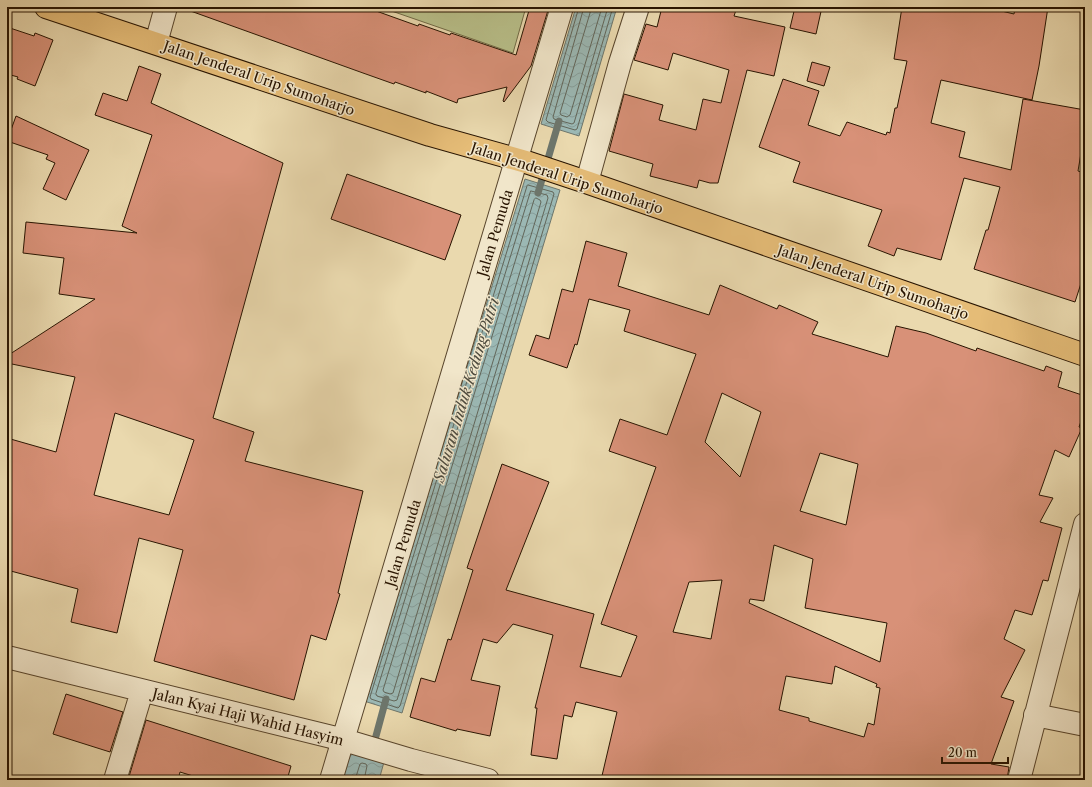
<svg xmlns="http://www.w3.org/2000/svg" width="1092" height="787" font-family="'Libre Caslon Text',serif">
<style>
.garden{fill:#b8bf89;stroke:#706a45}
.water{fill:url(#water-waves);stroke:#6d766c}
.lines{fill:none;stroke-linecap:round;stroke-linejoin:round}
.shore{stroke:#62665a;stroke-width:1}
.stream{stroke:#6d766c;stroke-width:7}
.building{fill:#d89178;stroke:#281401;fill-rule:evenodd}
.minor-casing{stroke:#58452c;stroke-width:24}
.major-casing{stroke:#281401;stroke-width:24}
.minor{stroke:#f1e6ca;stroke-width:22}
.major{stroke:#e5bc77;stroke-width:22}
.labels{text-anchor:middle;dominant-baseline:central;stroke-width:3;stroke-linejoin:round;paint-order:stroke}
.street-label{font-size:14px;fill:#281401;stroke:#f1e6ca}
.water-label{font-size:15px;font-style:italic;fill:#504d40;stroke:#f1e6ca}
</style>
<defs>
<pattern id="water-waves" width="16" height="10" patternUnits="userSpaceOnUse"><rect width="16" height="10" fill="#9bb8b4"/><path d="M0 5q4-4 8 0t8 0" fill="none" stroke="#869d99"/></pattern>
</defs>
<rect width="100%" height="100%" fill="#ead9ae"/>
<filter id="stains"><feTurbulence type="fractalNoise" baseFrequency=".005" numOctaves="4"/><feColorMatrix values="0 0 0 0 .2 0 0 0 0 .09 0 0 0 0 .02 0 0 0 .5 -.17"/></filter>
<radialGradient id="worn" r=".72"><stop offset=".6" stop-color="#630" stop-opacity="0"/><stop offset="1" stop-color="#630" stop-opacity=".3"/></radialGradient>
<path class="garden" d="M 380,7 L 526,7 L 513,53 Z"/>
<path class="water" d="M 576,7 L 617,7 L 579,136 L 541,124 Z
M 525,179 L 560,190 L 402,713 L 364,701 Z
M 350,743 L 386,755 L 379,780 L 340,780 Z"/>
<g class="lines">
<path class="shore" d="M 579,7 L 546,120 L 548,122 L 575,130 L 577,129 L 613,7
M 584,7 L 553,117 L 554,119 L 572,124 L 574,123 L 608,7
M 591,7 L 590,13 L 560,113 L 561,115 L 567,117 L 570,115 L 602,7
M 528,185 L 553,192 L 554,194 L 400,706 L 398,708 L 371,699 L 370,697 L 527,186 Z
M 531,191 L 547,195 L 548,198 L 397,700 L 394,701 L 377,696 L 376,694 Z
M 536,198 L 540,200 L 541,202 L 393,693 L 390,694 L 384,692 L 383,690 L 534,200 Z
M 355,780 L 360,764 L 362,763 L 366,764 L 367,766 L 364,780"/>
<path class="stream" d="M 538,193 L 559,121
M 373,747 L 386,699"/>
</g>
<path class="building" d="M 185,7 L 365,7 L 418,26 L 419,24 L 450,35 L 451,33 L 516,55 L 530,7 L 549,7 L 531,66 L 504,102 L 503,101 L 507,87 L 458,99 L 457,103 L 426,91 L 426,93 L 395,82 L 394,84 L 363,73 L 185,9 Z
M 662,7 L 737,7 L 734,16 L 785,27 L 774,76 L 747,70 L 718,183 L 710,183 L 699,180 L 697,188 L 650,176 L 653,164 L 609,151 L 624,94 L 663,105 L 659,120 L 696,130 L 703,99 L 721,103 L 729,70 L 673,53 L 668,70 L 634,60 L 646,24 L 657,27 Z
M 795,7 L 822,7 L 816,34 L 790,28 Z
M 902,7 L 985,7 L 1014,14 L 1015,7 L 1048,7 L 1039,66 L 1032,100 L 941,80 L 931,123 L 965,132 L 959,157 L 1011,170 L 1023,99 L 1085,110 L 1085,129 L 1078,171 L 1085,173 L 1085,271 L 1075,302 L 974,269 L 986,230 L 988,230 L 1000,187 L 964,178 L 941,260 L 897,248 L 894,256 L 868,246 L 882,210 L 793,182 L 800,162 L 759,147 L 783,79 L 819,91 L 808,125 L 840,136 L 847,122 L 886,135 L 887,132 L 890,133 L 895,108 L 897,108 L 907,61 L 894,59 Z
M 7,27 L 34,36 L 35,33 L 53,40 L 35,86 L 17,79 L 18,77 L 7,74 Z
M 812,62 L 830,67 L 824,86 L 807,81 Z
M 139,66 L 161,74 L 151,103 L 283,163 L 213,418 L 254,432 L 245,461 L 363,491 L 338,593 L 340,594 L 326,640 L 311,635 L 294,700 L 154,661 L 183,550 L 139,538 L 117,633 L 71,622 L 78,589 L 7,570 L 7,493 L 11,477 L 7,476 L 7,438 L 56,452 L 75,377 L 7,363 L 7,356 L 95,299 L 59,294 L 64,258 L 23,253 L 26,222 L 137,233 L 122,226 L 152,135 L 95,115 L 103,93 L 127,101 ZM 115,413 L 194,440 L 169,515 L 94,495 Z
M 16,116 L 89,150 L 66,200 L 43,189 L 55,163 L 46,159 L 48,155 L 7,141 Z
M 347,174 L 461,215 L 445,260 L 331,219 Z
M 586,241 L 627,253 L 618,286 L 709,315 L 720,285 L 777,309 L 779,305 L 818,322 L 812,334 L 888,357 L 896,326 L 926,333 L 976,351 L 977,348 L 1044,371 L 1046,366 L 1062,372 L 1058,387 L 1085,396 L 1085,410 L 1079,427 L 1082,428 L 1069,457 L 1055,450 L 1039,495 L 1053,498 L 1040,522 L 1062,528 L 1048,581 L 1043,580 L 1032,615 L 1015,610 L 1004,639 L 1025,650 L 1001,697 L 1014,701 L 991,764 L 1009,767 L 1007,780 L 601,780 L 617,712 L 576,702 L 572,717 L 564,715 L 557,759 L 531,755 L 537,708 L 535,708 L 553,635 L 513,624 L 497,643 L 483,639 L 471,680 L 500,686 L 490,736 L 457,729 L 456,731 L 410,717 L 421,678 L 435,682 L 448,639 L 451,640 L 473,570 L 467,568 L 502,464 L 549,482 L 506,590 L 594,614 L 580,667 L 621,677 L 637,636 L 601,624 L 656,467 L 609,451 L 620,419 L 667,435 L 696,354 L 624,331 L 630,310 L 589,299 L 577,345 L 575,344 L 567,368 L 529,355 L 536,335 L 549,339 L 562,289 L 573,292 ZM 722,393 L 761,412 L 740,477 L 705,442 ZM 820,453 L 858,464 L 846,525 L 800,511 ZM 774,545 L 813,559 L 805,608 L 887,623 L 880,662 L 749,603 L 750,599 L 764,601 ZM 722,580 L 711,639 L 673,632 L 689,582 ZM 835,666 L 877,684 L 876,687 L 880,688 L 874,725 L 868,723 L 864,737 L 809,721 L 809,718 L 779,710 L 786,676 L 832,684 Z
M 66,694 L 123,712 L 110,752 L 53,734 Z
M 146,720 L 291,766 L 287,780 L 206,780 L 180,772 L 178,780 L 128,780 Z"/>
<g class="lines">
<g class="minor-casing">
<path id="minor" d="M 156,43 L 166,7
M 587,182 L 620,63 L 638,7
M 7,657 L 344,740 L 411,760 L 488,780
M 1035,715 L 1085,725
M 115,780 L 142,691
M 331,780 L 562,7
M 1019,780 L 1085,524"/>
</g>
<g class="major-casing">
<path id="major" d="M 46,7 L 430,135 L 526,162 L 586,182 L 1085,355"/>
</g>
<use href="#minor" class="minor"/>
<use href="#major" class="major"/>
</g>
<g class="labels">
<g class="street-label">
<text transform="translate(259 78) rotate(19)">Jalan Jenderal Urip Sumoharjo</text>
<text transform="translate(567 178) rotate(18)">Jalan Jenderal Urip Sumoharjo</text>
<text transform="translate(495 233) rotate(-73)">Jalan Pemuda</text>
<text transform="translate(873 282) rotate(19)">Jalan Jenderal Urip Sumoharjo</text>
<text transform="translate(403 543) rotate(-73)">Jalan Pemuda</text>
<text transform="translate(248 717) rotate(14)">Jalan Kyai Haji Wahid Hasyim</text>
</g>
<g class="water-label">
<text transform="translate(466 390) rotate(-73)">Saluran Induk Kedung Putri</text>
</g>
</g>
<rect width="1092" height="787" fill="none" stroke="#ead9ae" stroke-width="24"/>
<rect x="8" y="8" width="1076" height="771" fill="none" stroke="#281401" stroke-width="2"/>
<rect x="12" y="12" width="1068" height="763" fill="none" stroke="#281401"/>
<path d="M942 757v6h66v-6" fill="none" stroke="#281401" stroke-width="2"/>
<text x="948" y="757" font-size="12" fill="#281401" stroke="#f1e6ca" stroke-width="3" paint-order="stroke">20 m</text>
<rect width="100%" height="100%" filter="url(#stains)"/>
<rect width="100%" height="100%" fill="url(#worn)"/>
</svg>
